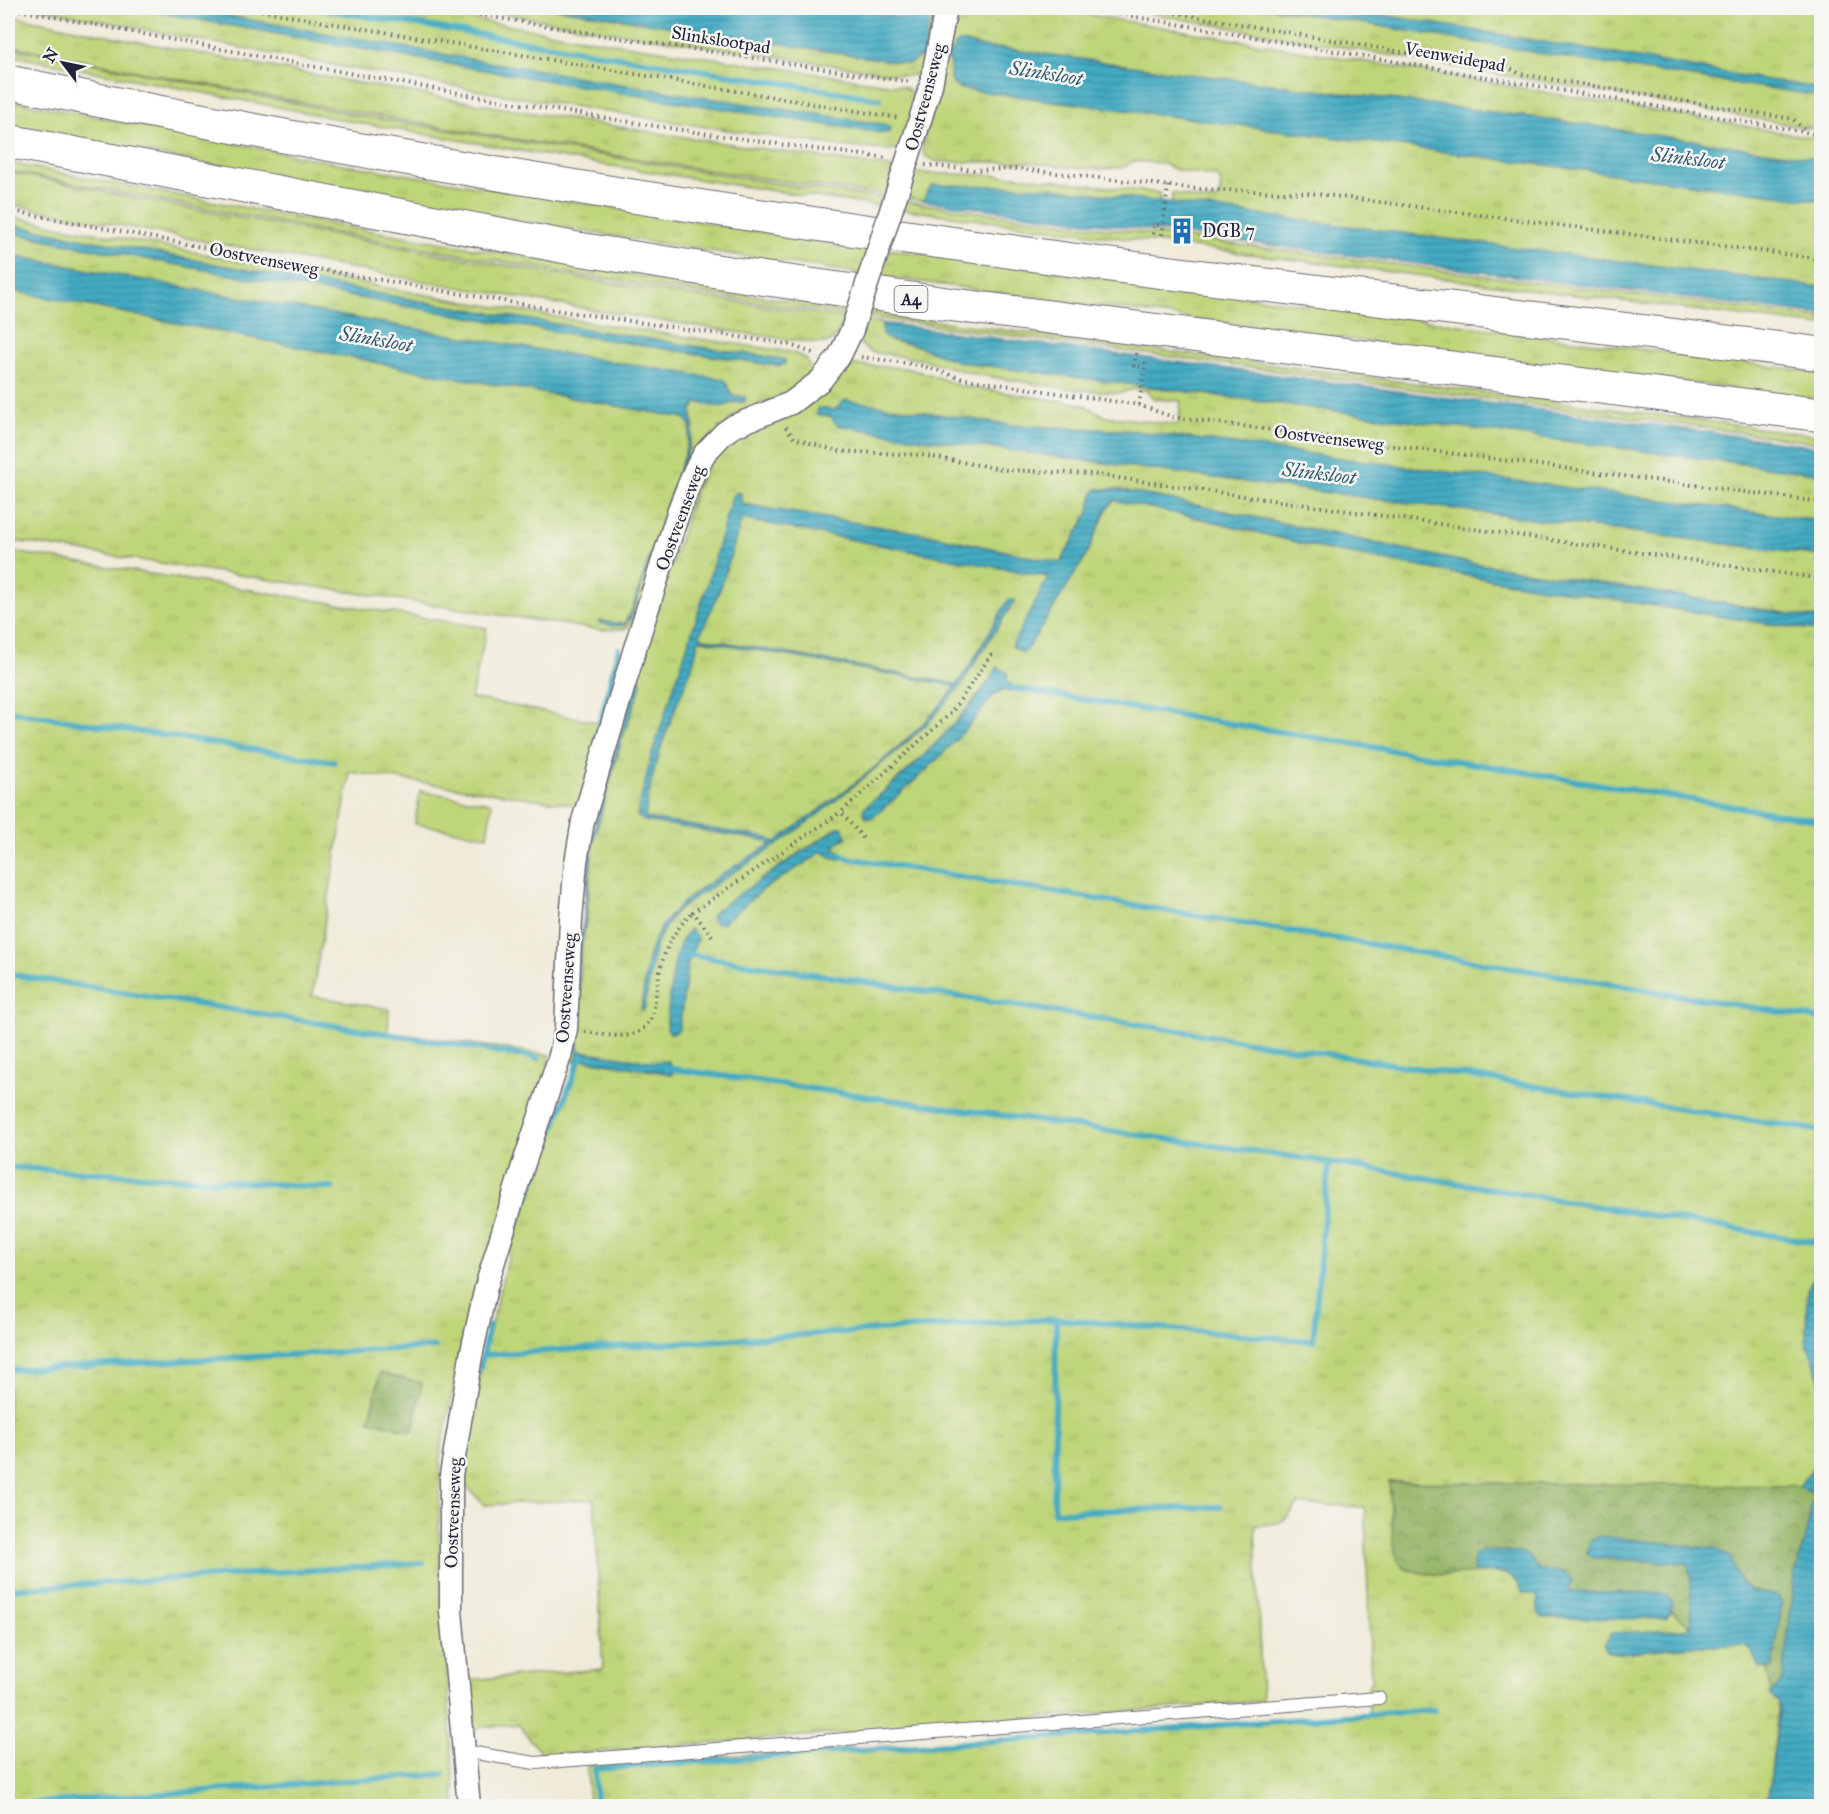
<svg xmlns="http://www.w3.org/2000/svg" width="1829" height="1814" font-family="'IM FELL Great Primer',serif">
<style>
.grass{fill:url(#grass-tufts);stroke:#707c5a;stroke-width:1.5;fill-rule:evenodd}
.forest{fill:url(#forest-crowns);stroke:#5c6c52;stroke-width:1.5}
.park{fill:#bfd579;stroke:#707c5a;stroke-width:1.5}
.water{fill:url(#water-rules);stroke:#32667e;stroke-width:1.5;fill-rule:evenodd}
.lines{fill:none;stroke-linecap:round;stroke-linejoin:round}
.stream{stroke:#43abc2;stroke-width:6}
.service-casing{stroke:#6a6872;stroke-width:14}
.minor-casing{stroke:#6a6872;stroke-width:25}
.motorway-casing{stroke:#6a6872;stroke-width:35}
.path{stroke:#6a6872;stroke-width:4;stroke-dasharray:1.5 4.5;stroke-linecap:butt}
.service{stroke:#fff;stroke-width:12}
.minor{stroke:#fff;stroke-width:22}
.motorway{stroke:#fff;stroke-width:33}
.minor-bridge-casing{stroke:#6a6872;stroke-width:25;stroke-linecap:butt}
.minor-bridge{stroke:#fff;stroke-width:22}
.labels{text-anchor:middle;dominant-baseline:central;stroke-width:5;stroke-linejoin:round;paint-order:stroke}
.shield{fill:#f6f6f2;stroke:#626272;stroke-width:1.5}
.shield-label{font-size:16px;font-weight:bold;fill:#22223b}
.street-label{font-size:18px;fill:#22223b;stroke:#f6f6f2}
.poi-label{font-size:18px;fill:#22223b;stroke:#f6f6f2;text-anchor:start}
.water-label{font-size:20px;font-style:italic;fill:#2f5971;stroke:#f6f6f2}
</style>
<defs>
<pattern id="grass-tufts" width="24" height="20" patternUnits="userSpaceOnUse" patternTransform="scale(1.5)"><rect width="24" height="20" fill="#bfd579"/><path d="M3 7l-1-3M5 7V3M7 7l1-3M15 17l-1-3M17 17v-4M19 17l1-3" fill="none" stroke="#a4b76a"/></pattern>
<pattern id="forest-crowns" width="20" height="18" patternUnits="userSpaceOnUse" patternTransform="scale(1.5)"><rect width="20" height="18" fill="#97b669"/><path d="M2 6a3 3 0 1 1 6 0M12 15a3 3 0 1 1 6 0" fill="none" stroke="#7b9458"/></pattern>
<pattern id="water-rules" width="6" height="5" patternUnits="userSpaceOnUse" patternTransform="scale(1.5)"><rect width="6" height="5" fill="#43abc2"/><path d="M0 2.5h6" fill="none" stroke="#388b9f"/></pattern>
</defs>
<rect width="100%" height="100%" fill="#f6f6f2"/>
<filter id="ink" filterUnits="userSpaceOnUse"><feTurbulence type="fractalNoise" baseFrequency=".0167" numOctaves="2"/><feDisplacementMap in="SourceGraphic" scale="12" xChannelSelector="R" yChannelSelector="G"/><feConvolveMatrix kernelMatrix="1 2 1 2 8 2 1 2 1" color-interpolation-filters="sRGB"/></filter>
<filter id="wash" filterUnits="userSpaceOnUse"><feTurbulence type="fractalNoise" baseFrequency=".008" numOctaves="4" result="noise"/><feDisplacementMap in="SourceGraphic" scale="24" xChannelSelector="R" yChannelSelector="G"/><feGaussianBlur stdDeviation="1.35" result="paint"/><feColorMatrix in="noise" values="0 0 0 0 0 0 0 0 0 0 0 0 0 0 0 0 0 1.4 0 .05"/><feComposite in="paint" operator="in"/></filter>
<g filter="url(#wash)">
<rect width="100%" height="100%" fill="#f0ebd9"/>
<path class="grass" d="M 38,8 L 406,8 L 606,42 L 900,86 C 928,91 906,132 901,148 L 889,150 L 848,147 C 577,110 305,63 38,8 Z
M 471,8 L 553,8 L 801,47 L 917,59 L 926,56 C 924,40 929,23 933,8 L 939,8 L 925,70 L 920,74 L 908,76 L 607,31 Z
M 955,8 L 1049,8 L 1821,139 L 1821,159 L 1524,116 L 1174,72 L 1001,48 C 989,51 978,43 966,43 C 961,44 954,51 949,53 L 947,60 L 951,62 L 950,80 L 957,88 L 963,89 L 1821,201 L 1821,287 L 1172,204 L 1172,193 C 1186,195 1208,205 1220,198 L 1221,182 L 1218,177 L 1177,170 L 1161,163 L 1133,161 L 1125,167 L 1106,169 L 1078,168 L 1027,162 L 938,162 L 925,156 L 922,148 Z
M 1118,8 L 1273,8 L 1439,36 L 1821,96 L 1821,130 Z
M 1343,8 L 1821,8 L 1821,89 L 1388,16 Z
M 8,15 C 299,76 594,126 889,167 L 894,169 L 888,196 C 593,155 298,105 8,45 Z
M 8,47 L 356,115 L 781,184 L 980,212 L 1821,318 L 1821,326 L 979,220 L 780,192 L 586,162 L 354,122 L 8,55 Z
M 8,100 L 347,165 L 774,234 L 1821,373 L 1821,400 C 1471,354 1120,312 770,260 C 515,223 261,175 8,126 Z
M 8,163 L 336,225 L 765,297 L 957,324 L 1821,436 L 1821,443 L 763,303 L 568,273 L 335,233 L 8,171 Z
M 8,172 L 103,191 L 103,192 C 349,239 595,284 844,317 C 834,350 829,343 799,341 C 533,304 270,254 8,204 Z
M 914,173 L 1017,176 L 1159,193 L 1160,202 C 1082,192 1005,177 927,192 L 923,201 L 906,198 Z
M 8,216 C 266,267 525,316 785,351 L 799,355 L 807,360 L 811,373 L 802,386 L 730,418 L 632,624 L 624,629 L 600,630 L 8,540 L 8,290 L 441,375 L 685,418 L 691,427 L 686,449 L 632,610 L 624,624 L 601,622 L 601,623 L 625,625 L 631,618 L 688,450 L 693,428 L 692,410 L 697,402 L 721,406 L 731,402 L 744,402 L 745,397 L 732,395 L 727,383 L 722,379 C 485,343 249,300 14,256 L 14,254 L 8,252 L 8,232 C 264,283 522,327 780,366 L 782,359 C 523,322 265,275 8,224 Z
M 868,321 L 882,323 L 882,334 L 887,339 L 918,346 L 957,361 L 974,364 L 1821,474 L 1821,521 L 1134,431 L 1010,425 L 845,400 L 839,408 L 817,414 L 833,417 L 838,425 L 889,434 L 1260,484 L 1821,556 L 1821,619 L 1455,560 L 1255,517 L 1116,489 L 1097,489 L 1093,494 L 1089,512 L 1060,563 L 931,535 L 741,504 L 742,519 L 1049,577 L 1012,646 L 1026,651 L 1086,556 L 1107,509 L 1113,501 L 1117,501 L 1207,520 L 1324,549 L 1469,576 L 1763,623 L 1821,631 L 1822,1229 L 1812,1245 L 1821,1254 L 1822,1261 L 1807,1291 L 1821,1381 L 1821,1459 L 1799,1486 L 1782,1487 L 1390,1482 L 1395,1550 C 1403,1557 1415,1570 1425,1573 C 1448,1579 1500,1565 1517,1579 L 1522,1592 L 1666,1617 L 1671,1611 L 1691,1627 L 1608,1652 L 1620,1653 L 1691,1646 L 1745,1645 L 1751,1649 L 1759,1668 L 1768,1669 L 1771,1693 L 1769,1695 L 1779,1702 L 1767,1806 L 589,1806 L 587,1765 L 1369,1715 L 1369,1686 L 1371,1682 L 1365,1510 L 1363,1507 L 1298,1504 C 1285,1523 1279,1525 1257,1525 L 1255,1527 L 1262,1701 L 543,1756 L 518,1724 L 474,1728 L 468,1680 L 603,1669 L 594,1499 L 484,1505 L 463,1482 C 477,1367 506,1252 545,1144 C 555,1115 569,1087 581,1059 L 671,1074 L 668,1061 L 655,1062 L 579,1051 L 577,1037 L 577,1056 L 575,1061 L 565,1060 L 577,1034 L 580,956 L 586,919 L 593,842 L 621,742 L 640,688 L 635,677 L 702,470 L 732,441 L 744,434 L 785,420 L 798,412 L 814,400 L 841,371 L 849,366 L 855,365 L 905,368 L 932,375 L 960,386 L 1082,404 L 1105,416 L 1178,425 L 1181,401 L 1154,399 L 1146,390 L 1136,389 L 1118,393 L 1069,389 L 974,374 L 925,360 L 871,352 L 861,345 L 858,337 ZM 998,667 L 1007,673 L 1007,682 L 1010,684 L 1006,690 C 991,690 982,711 973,721 C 941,756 908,787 872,818 L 867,818 L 863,813 L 864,808 C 914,767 962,722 998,667 ZM 838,827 L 846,838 L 836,843 L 834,846 L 836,850 L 841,853 L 821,851 L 814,857 L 765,888 L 712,915 L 777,868 ZM 690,929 L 697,937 L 697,940 L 688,963 L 679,1029 L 667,1026 L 667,1021 L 679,948 Z
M 8,551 L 487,628 L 471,698 L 607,724 L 583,806 L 350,772 L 312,996 L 389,1009 L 388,1032 L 551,1055 L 461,1351 L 441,1449 L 439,1514 L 440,1559 L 455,1806 L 8,1806 Z"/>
<path class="forest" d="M 380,1373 L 422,1383 L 413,1432 L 370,1420 Z
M 1389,1482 L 1799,1486 L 1816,1496 L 1811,1504 L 1810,1517 L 1783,1681 L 1771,1693 L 1768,1669 L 1773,1667 L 1778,1596 C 1746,1591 1741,1589 1730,1557 L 1587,1552 L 1593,1558 L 1687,1563 L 1691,1575 L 1691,1627 L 1671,1611 L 1672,1602 L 1567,1592 L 1565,1572 L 1547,1573 L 1538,1570 L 1529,1556 L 1473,1570 L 1475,1573 C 1460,1575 1410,1577 1401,1565 C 1391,1553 1391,1499 1389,1482 Z"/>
<path class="park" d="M 420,791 L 492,803 L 487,836 L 415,824 Z"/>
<path class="water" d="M 135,8 L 184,8 L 453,56 L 676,93 L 887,125 L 891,129 L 889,132 L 885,133 L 861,130 C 618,94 376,53 135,8 Z
M 553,8 L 849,8 L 905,18 L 923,18 L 927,14 L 929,8 L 933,8 L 925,48 L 928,49 L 926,56 L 920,57 L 909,64 Z
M 1273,8 L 1343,8 L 1821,89 L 1821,96 L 1597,63 Z
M 960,42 C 971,44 991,50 1001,48 L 1174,72 L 1524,116 L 1821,159 L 1821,201 L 963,89 L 952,83 L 950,75 L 951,62 L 947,60 L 949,53 L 952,52 L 956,44 Z
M 933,185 L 1045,187 L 1821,287 L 1821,315 L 923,201 L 927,192 Z
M 8,224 C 265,275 523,322 782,359 L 785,360 L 785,364 L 780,366 C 522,329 264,283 8,232 Z
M 8,252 L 14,254 L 14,256 C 250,300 485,343 723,379 L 727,383 L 732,395 L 745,397 L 745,402 C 733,401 733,404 724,406 C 716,408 705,404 697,402 L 692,410 L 693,428 L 688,450 L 631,618 L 625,625 L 614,626 L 601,623 L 600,621 L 624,624 L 632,610 L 686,449 L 691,427 L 685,418 L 441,375 L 8,290 Z
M 882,323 L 1821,447 L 1821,474 L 974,364 L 957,361 L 918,346 L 889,340 L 882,334 Z
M 845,400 L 1010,425 L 1134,431 L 1821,521 L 1821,556 L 1260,484 L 889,434 L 838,425 L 834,422 L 831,416 L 817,415 L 817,408 L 835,410 Z
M 1097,489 L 1116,489 L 1172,500 L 1455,560 L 1821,619 L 1821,631 L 1763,623 L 1469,576 L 1324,549 L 1207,520 L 1117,501 L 1113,501 L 1107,509 L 1086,556 L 1026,651 L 1023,653 L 1012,646 L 1048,577 L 742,519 L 721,587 L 700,635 L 702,638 L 957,684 L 972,662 L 1008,600 L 1015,600 L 959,688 L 928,723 L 897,751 L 819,814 L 777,845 L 698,895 L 672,916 L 656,943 L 644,1010 L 641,1010 C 644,987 645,961 654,941 C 672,897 733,869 771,844 L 767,841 L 644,821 L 637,816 L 651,757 L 708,582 L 732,496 L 737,492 L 741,493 L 741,504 L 931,535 L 1060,563 L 1089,512 L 1093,494 ZM 701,640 L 956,686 C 912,745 834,799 775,842 L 768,838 L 645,818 C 649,785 659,750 671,720 C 680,694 695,668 698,641 Z
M 998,667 L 1007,673 L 1007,682 L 1014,686 L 1011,692 L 1002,690 L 995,693 C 960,741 917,780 872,818 L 866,817 L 863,811 L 864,808 C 906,775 944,738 977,698 C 985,688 991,677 998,667 Z
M 640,679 L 640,688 L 621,742 L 593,842 L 586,919 L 580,956 L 579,1023 L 577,1023 L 579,949 L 584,918 L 590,843 L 606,782 L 636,682 Z
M 839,827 L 842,827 L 847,836 L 835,844 L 836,850 L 841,853 L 840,859 L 831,857 L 821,851 L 815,857 L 765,888 L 723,923 L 715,923 L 711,918 L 712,915 L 716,910 Z
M 690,929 L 697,937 L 697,940 L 688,963 L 679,1029 L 675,1033 L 670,1033 L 667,1029 L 667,1021 C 670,997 672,945 690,929 Z
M 578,1037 L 580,1051 L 655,1062 L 669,1061 L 669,1065 L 673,1067 L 672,1074 L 581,1059 L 579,1063 L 575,1061 L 577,1056 L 576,1039 Z
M 1821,1261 L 1821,1381 L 1806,1341 L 1807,1291 Z
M 1821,1459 L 1821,1806 L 1767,1806 L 1779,1714 L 1779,1702 L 1769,1695 L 1783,1681 L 1793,1584 L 1810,1517 L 1811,1504 L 1816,1496 L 1799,1486 Z
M 1601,1536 L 1715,1549 L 1730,1557 L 1741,1583 L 1752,1592 L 1778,1596 L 1782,1602 L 1773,1667 L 1759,1668 L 1751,1650 L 1745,1645 L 1692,1646 L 1620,1653 L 1608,1652 L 1603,1645 L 1612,1633 L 1682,1630 L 1691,1627 L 1691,1575 L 1687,1563 L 1593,1558 L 1587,1553 L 1591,1540 Z
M 1484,1551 L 1521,1552 L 1529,1556 L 1539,1570 C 1551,1574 1566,1568 1573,1581 L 1568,1592 L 1660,1593 L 1667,1595 L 1672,1602 L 1671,1611 L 1666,1618 L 1651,1619 L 1544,1618 C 1534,1613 1537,1605 1538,1596 L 1522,1592 C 1513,1567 1498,1573 1475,1573 L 1473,1562 L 1476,1554 Z"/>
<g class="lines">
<path class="stream" d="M 315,8 L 880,99
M 1007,687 L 1822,821
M 8,711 L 334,762
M 596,739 L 619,649
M 835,854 L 848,858 L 1822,1019
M 685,954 L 1822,1131
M 8,974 L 538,1058
M 666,1068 L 1329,1162 L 1819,1243
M 8,1167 L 332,1188
M 515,1229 L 581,1056
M 483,1355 L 1056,1319
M 480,1368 L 489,1325
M 8,1370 L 435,1347
M 1221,1507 L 1054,1512 L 1056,1319 L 1313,1341 L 1329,1162
M 8,1589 L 423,1563
M 8,1805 L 443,1774
M 596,1806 L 595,1769 L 1434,1710"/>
</g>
</g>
<g filter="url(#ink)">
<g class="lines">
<g class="service-casing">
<path id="service" d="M 463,1751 L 535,1763 L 1379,1698"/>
</g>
<g class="minor-casing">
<path id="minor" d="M 899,186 L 931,85 L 946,8
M 469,1806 L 451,1611 L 451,1475 L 471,1356 L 486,1287 L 523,1166 L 560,1056 L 566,1029 L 571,919 L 576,862 L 583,821 L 636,645 L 680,507 L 695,470 L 705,453 L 724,433 L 734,426 L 791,403 L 821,380 L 840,355 L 852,330"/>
</g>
<g class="motorway-casing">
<path id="motorway" d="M 8,82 C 327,148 648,202 971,246 C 1254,286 1538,318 1822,354
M 8,141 L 572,248 L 767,279 L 962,306 L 1822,415"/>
</g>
<path class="path" d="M 8,8 C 300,64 592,123 888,158
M 250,8 L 318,21 L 899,118
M 438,8 L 607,36 L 911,82
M 1084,8 L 1822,135
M 1146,8 L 1472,64 L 1499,62 L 1520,74 L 1793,119 L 1805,131
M 925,165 L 973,170 L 1020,169 L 1198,189 L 1310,193 L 1822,259
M 8,210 L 328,271 L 562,311 L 787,344 L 816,354
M 1153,234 L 1154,225 L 1163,226
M 1162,235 L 1168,185
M 1136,353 L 1134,366 L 1145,367
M 861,357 L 919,365 L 964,379 L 1139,405 L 1173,417 L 1822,502
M 1139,405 L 1146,358
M 786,427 L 794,438 L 836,451 L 921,455 L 1007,470 L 1091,474 L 1822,579
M 863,838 L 841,812 L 951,713 L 992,654
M 712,936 L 693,912 L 841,812
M 585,1032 C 612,1035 640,1045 653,1014 C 660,970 660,944 693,912"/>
<use href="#service" class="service"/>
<use href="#minor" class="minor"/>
<use href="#motorway" class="motorway"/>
<g class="minor-bridge-casing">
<path id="minor-bridge" d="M 852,330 L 899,186"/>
</g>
<use href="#minor-bridge" class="minor-bridge"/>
</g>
</g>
<defs>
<g id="building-bare" transform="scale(2.07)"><path d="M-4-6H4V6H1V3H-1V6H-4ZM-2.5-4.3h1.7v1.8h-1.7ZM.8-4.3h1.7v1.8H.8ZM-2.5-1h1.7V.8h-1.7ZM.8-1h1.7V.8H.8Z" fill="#1f6fb2" stroke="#f6f6f2" stroke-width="2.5" paint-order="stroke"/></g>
</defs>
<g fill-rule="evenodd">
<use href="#building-bare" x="1182" y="231"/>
</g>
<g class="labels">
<rect class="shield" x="894.5" y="286" width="33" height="26" rx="4.5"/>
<g class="shield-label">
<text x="911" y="299">A4</text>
</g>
<g class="street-label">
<text transform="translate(721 40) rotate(9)">Slinkslootpad</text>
<text transform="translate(1455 57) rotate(10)">Veenweidepad</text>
<text transform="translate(925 97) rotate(-75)">Oostveenseweg</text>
<text transform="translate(264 259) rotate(11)">Oostveenseweg</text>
<text transform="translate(1329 438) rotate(7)">Oostveenseweg</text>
<text transform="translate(680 518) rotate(-70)">Oostveenseweg</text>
<text transform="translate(566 988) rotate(-86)">Oostveenseweg</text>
<text transform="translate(453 1513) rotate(-88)">Oostveenseweg</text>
</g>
<g class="poi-label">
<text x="1202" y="231">DGB 7</text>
</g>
<g class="water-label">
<text transform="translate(1046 73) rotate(9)">Slinksloot</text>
<text transform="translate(1688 158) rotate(7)">Slinksloot</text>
<text transform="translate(376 339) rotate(10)">Slinksloot</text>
<text transform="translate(1319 473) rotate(7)">Slinksloot</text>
</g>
</g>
<rect width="1829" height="1814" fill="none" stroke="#f6f6f2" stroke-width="30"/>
<g transform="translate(63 63) rotate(302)" stroke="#f6f6f2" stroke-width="4.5" paint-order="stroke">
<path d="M0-4.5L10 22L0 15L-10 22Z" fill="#22223b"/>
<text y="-9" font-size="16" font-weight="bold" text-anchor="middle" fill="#22223b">N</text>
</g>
</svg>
